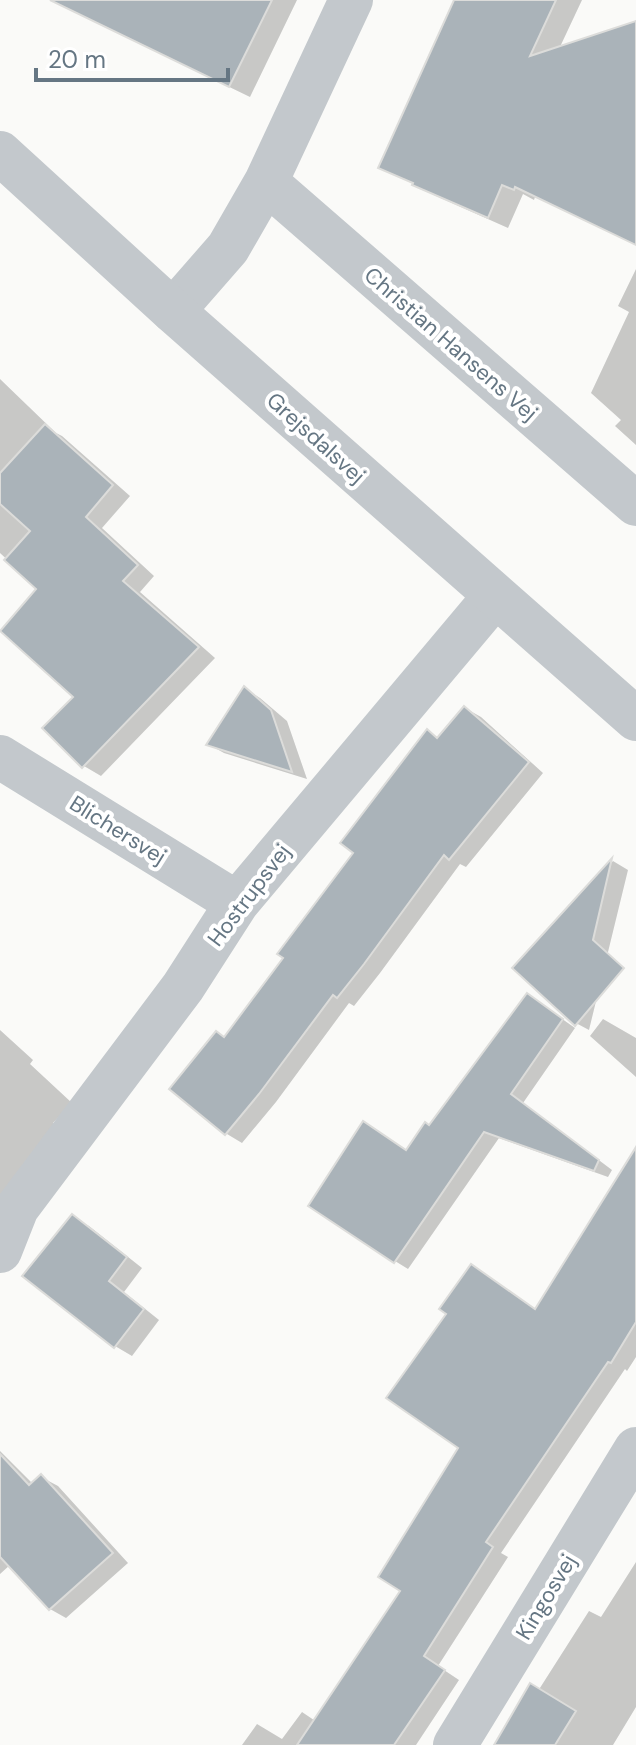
<svg xmlns="http://www.w3.org/2000/svg" width="636" height="1745" font-family="'DM Sans',sans-serif">
<style>
.shadow{fill:#0003}
.building{fill:#aab3b9;stroke:#dcdcda;stroke-width:2}
.lines{fill:none;stroke-linecap:round;stroke-linejoin:round}
.minor{stroke:#c3c8cc;stroke-width:44}
.tertiary{stroke:#c3c8cc;stroke-width:44}
.labels{text-anchor:middle;dominant-baseline:central;stroke-width:8;stroke-linejoin:round;paint-order:stroke}
.street-label{font-size:22px;fill:#657683;stroke:#fff}
</style>
<rect width="100%" height="100%" fill="#fafaf8"/>
<path class="shadow" d="M 63,0 L 297,0 L 250,97 L 81,15 Z
M 466,0 L 582,0 L 559,49 L 636,23 L 636,245 L 535,197 L 534,200 L 523,194 L 508,228 L 434,195 L 381,167 Z
M 636,269 L 636,445 L 615,426 L 621,420 L 591,393 L 629,312 L 618,306 Z
M 0,379 L 56,433 L 62,436 L 130,496 L 102,528 L 154,576 L 140,592 L 215,658 L 101,776 L 84,766 L 76,697 L 39,589 L 0,553 Z
M 244,688 L 260,698 L 287,721 L 307,779 L 224,753 L 208,744 Z
M 465,708 L 481,717 L 543,773 L 466,867 L 460,864 L 380,973 L 354,1006 L 349,1003 L 276,1102 L 242,1143 L 227,1134 L 172,1089 L 226,1039 L 286,958 L 355,852 L 427,732 L 439,738 Z
M 613,861 L 628,870 L 589,1030 L 574,1022 L 515,968 Z
M 541,1004 L 575,1028 L 523,1103 L 612,1170 L 608,1177 L 499,1138 L 408,1269 L 395,1261 L 407,1152 Z
M 603,1019 L 636,1038 L 636,1077 L 590,1036 Z
M 0,1030 L 33,1060 L 30,1064 L 72,1103 L 53,1123 L 57,1127 L 0,1199 Z
M 636,1187 L 636,1357 L 627,1371 L 625,1369 L 501,1553 L 508,1557 L 438,1666 L 459,1680 L 416,1745 L 388,1745 L 403,1590 L 461,1448 L 536,1310 Z
M 72,1217 L 89,1226 L 142,1268 L 124,1292 L 159,1320 L 132,1356 L 115,1346 Z
M 0,1451 L 33,1484 L 41,1477 L 58,1486 L 128,1563 L 66,1618 L 50,1609 L 10,1565 L 0,1574 Z
M 636,1562 L 636,1707 L 613,1745 L 513,1745 L 538,1691 L 589,1611 L 601,1617 Z
M 302,1712 L 351,1745 L 242,1745 L 257,1724 L 282,1739 Z"/>
<path class="building" d="M 50,0 L 272,0 L 229,87 Z
M 454,0 L 556,0 L 530,56 L 636,21 L 636,245 L 515,187 L 514,190 L 502,185 L 488,218 L 412,185 L 413,183 L 378,168 Z
M 45,424 L 113,485 L 86,517 L 138,565 L 123,581 L 199,647 L 82,768 L 42,728 L 73,697 L 0,631 L 36,589 L 4,560 L 30,531 L 0,504 L 0,473 Z
M 244,686 L 271,710 L 292,772 L 206,745 Z
M 464,706 L 529,762 L 449,860 L 444,855 L 364,964 L 337,998 L 333,995 L 259,1094 L 225,1135 L 169,1089 L 216,1031 L 224,1037 L 283,958 L 277,954 L 353,853 L 340,843 L 427,729 L 437,738 Z
M 612,858 L 593,940 L 624,968 L 575,1026 L 512,968 Z
M 527,993 L 563,1019 L 511,1094 L 599,1160 L 594,1171 L 484,1132 L 394,1263 L 308,1206 L 363,1121 L 406,1150 L 425,1122 L 429,1125 Z
M 636,1147 L 636,1322 L 611,1363 L 608,1362 L 486,1542 L 493,1547 L 424,1656 L 445,1670 L 394,1745 L 297,1745 L 400,1591 L 378,1577 L 458,1448 L 386,1398 L 446,1314 L 439,1309 L 471,1264 L 535,1309 Z
M 72,1214 L 127,1257 L 109,1281 L 144,1309 L 114,1348 L 22,1276 Z
M 0,1454 L 29,1485 L 41,1474 L 113,1553 L 49,1610 L 0,1557 Z
M 530,1683 L 576,1711 L 555,1745 L 494,1745 Z"/>
<g class="lines">
<path class="minor" d="M 266,182 L 636,504
M 173,311 L 228,248 L 266,182 L 351,0
M 0,757 L 237,903
M 0,1251 L 17,1208 L 183,987 L 237,903 L 495,596
M 455,1745 L 636,1449"/>
<path class="tertiary" d="M 0,153 L 173,311 L 636,719"/>
</g>
<g class="labels">
<g class="street-label">
<text transform="translate(451 344) rotate(41)">Christian Hansens Vej</text>
<text transform="translate(316 438) rotate(42)">Grejsdalsvej</text>
<text transform="translate(118 830) rotate(32)">Blichersvej</text>
<text transform="translate(249 895) rotate(-53)">Hostrupsvej</text>
<text transform="translate(546 1597) rotate(-59)">Kingosvej</text>
</g>
</g>
<path d="M36 68v12h192v-12" fill="none" stroke="#657683" stroke-width="4"/>
<text x="48" y="68" font-size="24" fill="#657683" stroke="#ffffff" stroke-width="6" paint-order="stroke">20 m</text>
</svg>
